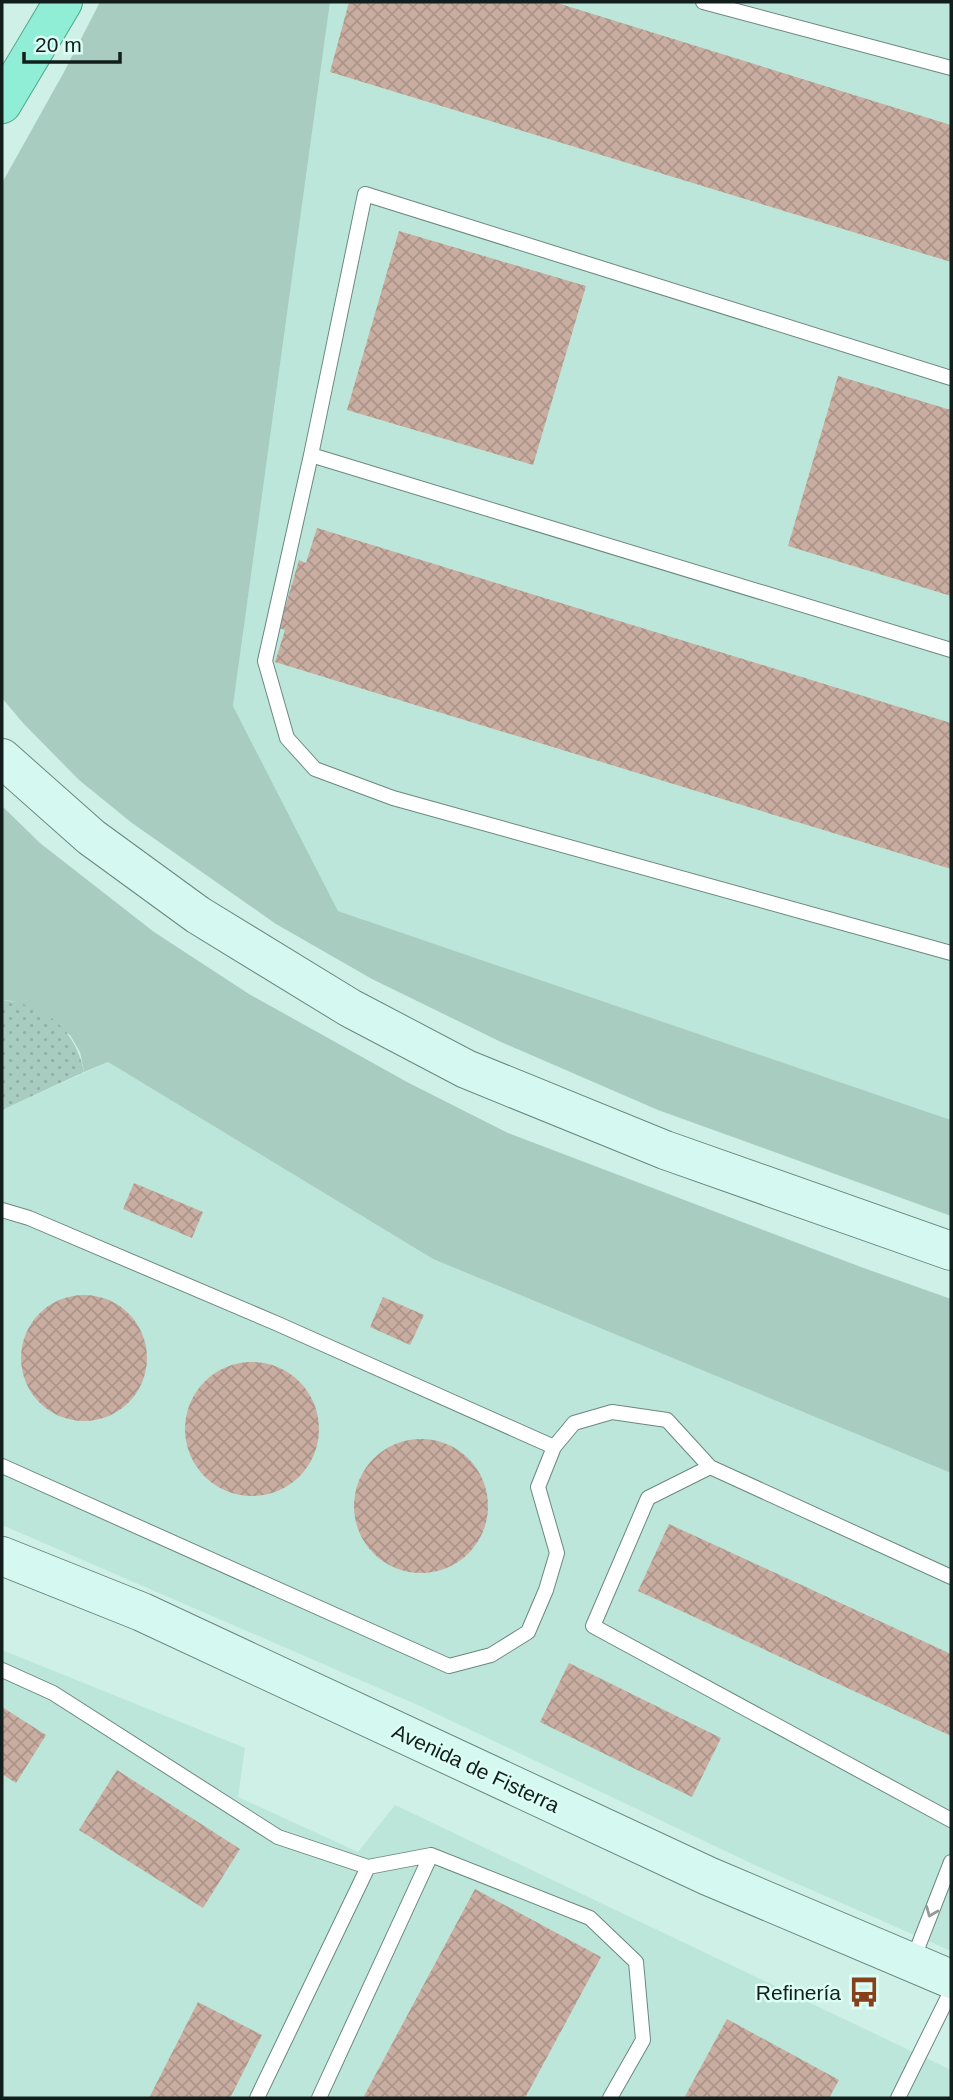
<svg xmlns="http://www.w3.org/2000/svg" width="953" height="2100" font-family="Helvetica,sans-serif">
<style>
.built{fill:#bce6d9}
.grass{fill:#a9ccc1}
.garden{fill:url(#garden-dots)}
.building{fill:url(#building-cross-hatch)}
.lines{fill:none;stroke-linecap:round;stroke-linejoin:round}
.service-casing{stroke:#6a887f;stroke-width:16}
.secondary-casing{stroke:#6a887f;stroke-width:40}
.trunk-casing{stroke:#52a28e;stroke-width:40}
.service{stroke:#fff;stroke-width:14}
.secondary{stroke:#d5f8f0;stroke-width:38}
.trunk{stroke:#90eed6;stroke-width:38}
.oneway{stroke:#949a98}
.labels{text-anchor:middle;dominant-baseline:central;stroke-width:5;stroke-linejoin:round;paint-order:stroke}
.street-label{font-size:21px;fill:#121e1b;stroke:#dbfdf3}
.poi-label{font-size:21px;fill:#121e1b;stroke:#dbfdf3;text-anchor:end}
</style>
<defs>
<pattern id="garden-dots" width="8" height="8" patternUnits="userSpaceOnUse" patternTransform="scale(1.75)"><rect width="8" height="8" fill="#a9ccc1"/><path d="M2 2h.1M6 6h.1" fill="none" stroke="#90afa5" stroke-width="1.8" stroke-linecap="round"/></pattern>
<pattern id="building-cross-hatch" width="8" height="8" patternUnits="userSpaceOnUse" patternTransform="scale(1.75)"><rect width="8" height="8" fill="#c9ada1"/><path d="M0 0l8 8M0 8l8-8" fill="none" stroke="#ac948a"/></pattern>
</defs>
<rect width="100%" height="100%" fill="#cef0e6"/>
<path class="built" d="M 330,2 L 951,2 L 951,1120 L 338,911 L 233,706 Z
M 108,1062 L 433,1259 L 951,1473 L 951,1951 L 759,1867 L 420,1706 L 2,1525 L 2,1110 Z
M 2,1650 L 245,1748 L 238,1797 L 358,1852 L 395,1805 L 951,2070 L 951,2098 L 2,2098 Z"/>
<path class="grass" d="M 100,2 L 330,2 L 233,706 L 338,911 L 951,1120 L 951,1216 L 658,1110 L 501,1042 L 372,979 L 276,924 L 132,823 L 79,780 L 23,723 L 2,698 L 2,183 L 64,72 Z
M 2,806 L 40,843 L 154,932 L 249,994 L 407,1082 L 508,1133 L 861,1267 L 951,1299 L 951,1473 L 433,1259 L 108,1062 L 84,1072 L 80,1052 L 70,1035 L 12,1001 L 2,1000 Z"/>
<path class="garden" d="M 2,1000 C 45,1005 75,1028 84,1072 L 2,1110 Z"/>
<path class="building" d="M 349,2 L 554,2 L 951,125 L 951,262 L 330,72 Z
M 399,231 L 586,286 L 533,465 L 347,410 Z
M 838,376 L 951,410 L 951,596 L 788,546 Z
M 317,528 L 951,723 L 951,869 L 275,662 L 285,630 L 279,628 L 299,560 L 306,563 Z
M 134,1183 L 203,1212 L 192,1238 L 123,1209 Z
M21 1358a63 63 0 1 1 126 0a63 63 0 1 1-126 0Z
M 383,1297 L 424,1315 L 410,1345 L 370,1327 Z
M185 1429a67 67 0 1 1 134 0a67 67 0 1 1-134 0Z
M354 1506a67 67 0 1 1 134 0a67 67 0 1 1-134 0Z
M 669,1524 L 951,1654 L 951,1736 L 638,1591 Z
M 569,1663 L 721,1738 L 692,1797 L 540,1722 Z
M 2,1707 L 46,1735 L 16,1783 L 2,1774 Z
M 117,1770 L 240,1849 L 203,1908 L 79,1830 Z
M 475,1889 L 601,1957 L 525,2098 L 363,2098 Z
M 198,2002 L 262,2035 L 230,2098 L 149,2098 Z
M 727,2019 L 839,2080 L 829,2098 L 684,2098 Z"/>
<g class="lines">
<g class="service-casing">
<path id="service" d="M 703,2 L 951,68
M 951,378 L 365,194 L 311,455 L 951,650
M 311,455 L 265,661 L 287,738 L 315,769 L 393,798 L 951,953
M 2,1210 L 29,1218 L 278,1324 L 554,1447
M 2,1466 L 449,1666 L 491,1655 L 528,1632 L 546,1590 L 557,1553 L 538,1487 L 554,1447 L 574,1423 L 612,1412 L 667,1420 L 710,1467
M 951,1577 L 710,1467 L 648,1498 L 593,1626 L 951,1820
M 2,1670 L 53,1693 L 278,1837 L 368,1867 L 431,1855
M 912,1962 L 951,1862
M 257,2098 L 368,1867
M 319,2098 L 431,1855 L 590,1918 L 636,1962 L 643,2040 L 610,2098
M 898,2098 L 951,1991"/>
</g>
<g class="secondary-casing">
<path id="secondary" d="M 2,758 L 91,837 L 198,915 L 350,1008 L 466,1069 L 665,1150 L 951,1251
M 2,1556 L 142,1612 L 708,1876 L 951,1979"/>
</g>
<g class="trunk-casing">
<path id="trunk" d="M 2,104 L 63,2"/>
</g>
<use href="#service" class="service"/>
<use href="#secondary" class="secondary"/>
<use href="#trunk" class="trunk"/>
</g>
<defs><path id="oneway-chevron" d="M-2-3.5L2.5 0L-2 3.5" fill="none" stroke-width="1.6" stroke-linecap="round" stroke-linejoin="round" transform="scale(1.75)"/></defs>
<use class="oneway" href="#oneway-chevron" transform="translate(931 1912) rotate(112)"/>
<defs>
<g id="bus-bare" transform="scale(2.415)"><path d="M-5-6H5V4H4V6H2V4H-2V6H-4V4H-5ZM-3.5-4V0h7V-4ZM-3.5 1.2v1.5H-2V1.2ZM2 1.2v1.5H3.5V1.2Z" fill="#86401c" stroke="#dbfdf3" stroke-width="2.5" paint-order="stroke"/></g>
</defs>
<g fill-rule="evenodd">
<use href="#bus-bare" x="864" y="1992"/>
</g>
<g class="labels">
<g class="street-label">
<text transform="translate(476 1768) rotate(25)">Avenida de Fisterra</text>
</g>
<g class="poi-label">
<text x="841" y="1992">Refinería</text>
</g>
</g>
<rect width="953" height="2100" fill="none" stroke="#121e1b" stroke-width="7"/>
<path d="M24 52v10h96v-10" fill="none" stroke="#121e1b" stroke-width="3.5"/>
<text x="35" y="52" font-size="21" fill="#121e1b" stroke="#dbfdf3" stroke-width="5" paint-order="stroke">20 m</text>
</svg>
